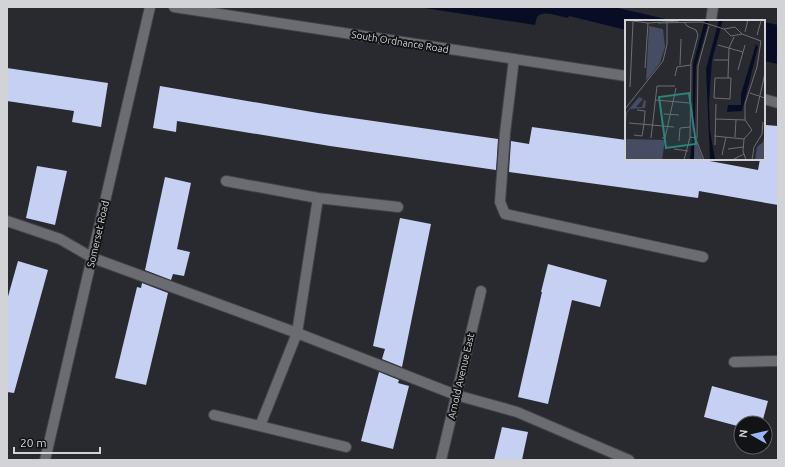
<svg xmlns="http://www.w3.org/2000/svg" width="785" height="467" font-family="Ubuntu,sans-serif">
<style>
.water{fill:#080d25}
.building{fill:#c5d0f3}
.lines{fill:none;stroke-linecap:round;stroke-linejoin:round}
.lane-casing{stroke:#434549;stroke-width:12}
.street-casing{stroke:#434549;stroke-width:12}
.lane{stroke:#6a6c72;stroke-width:10}
.street{stroke:#6a6c72;stroke-width:10}
.labels{text-anchor:middle;dominant-baseline:central;stroke-width:4;stroke-linejoin:round;paint-order:stroke}
.street-label{font-size:10px;fill:#d2d3d7;stroke:#121315}
.inset-road{fill:none;stroke:#6c6e72;stroke-width:1}
.view{fill:#2c847e;fill-opacity:0.15;stroke:#2c847e;stroke-width:2}
.inset-edge{fill:none;stroke:#d2d3d7;stroke-width:2}
</style>
<rect width="100%" height="100%" fill="#282a2f"/>
<path class="water" d="M 418,7 L 614,7 L 674,21 L 626,21 L 626,30 L 569,16 L 568,18 C 560,17 545,10 538,16 C 536,18 536,22 535,25 Z
M 764,22 L 778,25 L 778,64 L 764,61 Z"/>
<path class="building" d="M 7,68 L 108,83 L 101,127 L 72,122 L 74,111 L 7,101 Z
M 160,86 L 318,113 L 498,139 L 496,170 L 330,146 L 177,121 L 176,132 L 153,128 Z
M 766,125 L 778,126 L 778,205 L 699,191 L 698,198 L 509,172 L 511,141 L 529,144 L 532,127 L 626,140 L 626,159 L 699,159 L 758,170 L 760,159 L 764,159 L 764,135 Z
M 37,166 L 67,171 L 55,225 L 26,218 Z
M 165,177 L 191,183 L 177,249 L 190,252 L 184,276 L 173,274 L 171,280 L 145,270 Z
M 400,218 L 431,224 L 402,367 L 382,359 L 385,349 L 373,346 Z
M 18,261 L 48,270 L 14,393 L 7,392 L 7,300 Z
M 548,264 L 607,280 L 600,307 L 572,300 L 548,404 L 518,397 L 542,292 L 541,292 Z
M 142,283 L 168,293 L 146,385 L 115,378 L 137,287 L 141,288 Z
M 379,372 L 399,380 L 398,383 L 409,386 L 393,449 L 361,441 Z
M 712,386 L 768,401 L 762,423 L 741,423 L 741,427 L 704,417 Z
M 502,427 L 528,432 L 522,460 L 494,460 Z"/>
<g class="lines">
<g class="lane-casing">
<path id="lane" d="M 514,59 L 505,133 L 500,202 L 505,214 L 703,257
M 226,181 L 318,198 L 398,207
M 7,221 L 60,239 L 93,258 L 297,333 L 456,395 L 517,412 L 629,460
M 214,415 L 346,447
M 260,426 L 297,333 L 318,198"/>
</g>
<g class="street-casing">
<path id="street" d="M 174,7 L 626,76
M 711,21 L 713,7
M 764,99 L 778,103
M 734,362 L 778,361
M 45,460 L 150,7
M 441,460 L 481,291"/>
</g>
<use href="#lane" class="lane"/>
<use href="#street" class="street"/>
</g>
<g class="labels">
<g class="street-label">
<text transform="translate(400 42) rotate(9)">South Ordnance Road</text>
<text transform="translate(98 234) rotate(-77)">Somerset Road</text>
<text transform="translate(461 376) rotate(-77)">Arnold Avenue East</text>
</g>
</g>
<g transform="translate(625 20)">
<rect width="140" height="140" fill="#282a2f"/>
<path d="M 14,77 L 18,79 L 11,87 L 17,87 L 19,80 L 21,81 L 20,88 L 5,89 L 2,93 L 0,115 L 0,94 ZM 72,123 L 78,140 L 69,140 L 69,125 Z" fill="#464c61"/>
<path d="M 24,6 L 38,9 L 40,27 L 35,43 L 21,61 ZM 140,113 L 140,140 L 130,140 L 132,127 L 138,122 ZM 0,119 L 40,120 L 37,140 L 0,140 Z" fill="#464c61"/>
<path d="M 80,0 L 84,0 L 71,46 L 69,140 L 65,140 L 68,110 L 68,44 ZM 94,0 L 98,0 L 87,40 L 84,83 L 85,110 L 90,140 L 85,140 L 81,49 ZM 131,24 L 133,27 L 117,91 L 102,92 L 103,85 L 116,85 L 116,74 Z" fill="#080d25"/>
<path class="inset-road" d="M 0,0 L 23,3 L 54,1M 33,3 L 77,2 L 99,9 L 110,7 L 117,14M 99,9 L 106,16 L 117,14 L 136,21 L 132,47 L 120,84 L 120,100M 120,12 L 123,0M 132,15 L 136,1M 93,25 L 118,32M 89,40 L 104,40M 55,45 L 56,19M 20,48 L 23,3M 113,50 L 120,25M 50,56 L 52,47 L 66,45M 90,58 L 106,58 L 105,79 L 89,78 ZM 103,58 L 104,28 L 109,17M 5,67 L 8,2M 125,73 L 140,78M 30,80 L 65,83M 0,89 L 38,41 L 42,24 L 42,0M 131,93 L 140,53M 39,94 L 54,95M 91,99 L 120,100M 4,103 L 49,107M 9,115 L 17,116 L 19,104 L 20,91 L 12,90M 89,116 L 119,119M 65,117 L 72,118 L 73,46 L 84,6M 110,117 L 111,100M 26,118 L 32,66 L 50,66M 37,118 L 40,118 L 51,68M 71,119 L 79,140M 119,119 L 127,110 L 120,100M 119,119 L 118,131 L 121,140M 54,121 L 55,108 L 65,107M 90,125 L 91,84M 49,129 L 63,131M 103,129 L 118,127M 97,135 L 101,117M 59,140 L 65,117 L 66,42 L 73,15 L 71,10 L 62,6 L 59,2M 107,140 L 119,134M 127,140 L 129,127 L 137,114 L 138,102"/>
<path class="view" d="M 64,73 L 71,124 L 41,128 L 34,77 Z"/>
<rect width="140" height="140" class="inset-edge"/>
</g>
<rect width="785" height="467" fill="none" stroke="#d2d3d7" stroke-width="16"/>
<g transform="translate(753 435) rotate(278)"><circle r="19" fill="#121315" stroke="#5f6063"/>
<path d="M0-3L7 15L0 10L-7 15Z" fill="#9db4fd"/>
<text y="-6" font-size="11" font-weight="bold" text-anchor="middle" fill="#d2d3d7">N</text>
</g>
<path d="M14 447v6h86v-6" fill="none" stroke="#d2d3d7" stroke-width="2"/>
<text x="20" y="447" font-size="12" fill="#d2d3d7" stroke="#121315" stroke-width="3" paint-order="stroke">20 m</text>
</svg>
